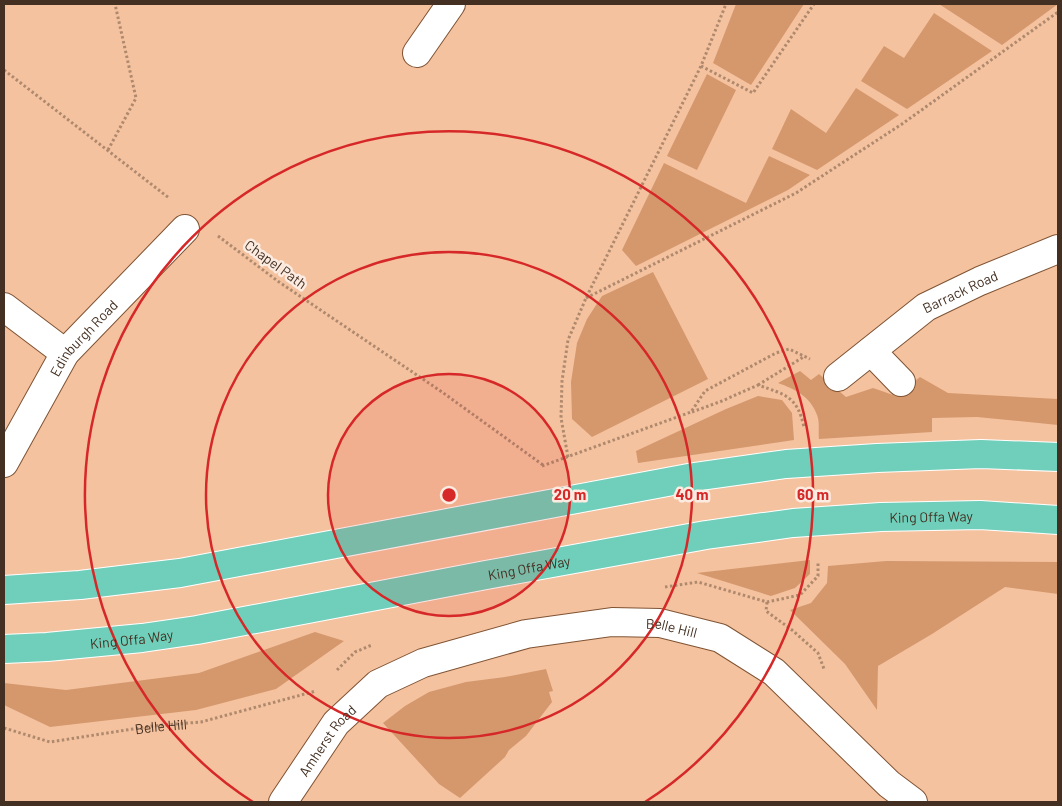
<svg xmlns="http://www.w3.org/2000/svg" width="1062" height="806" font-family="Barlow,sans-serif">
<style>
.green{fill:#d5986d}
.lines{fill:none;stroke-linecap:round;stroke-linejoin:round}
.minor-casing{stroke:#7f5333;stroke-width:30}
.trunk-casing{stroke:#fff;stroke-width:30}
.path{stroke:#af896e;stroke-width:3;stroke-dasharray:2.5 2.5;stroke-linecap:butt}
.minor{stroke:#fff;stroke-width:28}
.trunk{stroke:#70cfba;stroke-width:28}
.ring{fill:none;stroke:#d62828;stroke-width:2.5}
.labels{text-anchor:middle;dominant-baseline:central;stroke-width:5;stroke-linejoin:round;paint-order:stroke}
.street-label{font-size:14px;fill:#443022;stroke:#fbebe1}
.centre{fill:#d62828;stroke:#fbebe1;stroke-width:2.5}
.ring-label{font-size:15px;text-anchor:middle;font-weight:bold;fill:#d62828;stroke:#fbebe1;stroke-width:5;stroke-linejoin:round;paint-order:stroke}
</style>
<rect width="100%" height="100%" fill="#f5c29f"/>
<path class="green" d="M 736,4 L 804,4 L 751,85 L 713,63 Z
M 939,4 L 1058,4 L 1002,45 Z
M 934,13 L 992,51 L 907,109 L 861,81 L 884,46 L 904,58 Z
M 707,74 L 736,90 L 697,170 L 667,156 Z
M 856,88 L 899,115 L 817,170 L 772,149 L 791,109 L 826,133 Z
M 769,156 L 810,175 L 788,190 L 636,266 L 622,250 L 664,163 L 746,203 Z
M 653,272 L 708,379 L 592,437 L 572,419 L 571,382 L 577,343 L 587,319 L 602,296 Z
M 800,371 L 811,380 L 819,374 L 846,397 L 873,388 L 896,396 L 920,377 L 948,393 L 1058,399 L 1058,425 L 977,417 L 932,418 L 932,432 L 819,439 C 818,432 820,422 817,415 C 811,397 795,389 778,383 Z
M 758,396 L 782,400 L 792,413 L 794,440 L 638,463 L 636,451 L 726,409 Z
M 810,560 L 810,574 L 795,588 L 771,596 L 697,573 Z
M 886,561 L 1058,562 L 1058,594 L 1005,587 L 932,634 L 878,666 L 877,710 L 845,664 L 790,610 L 811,603 L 827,583 L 828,566 Z
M 315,632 L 344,641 L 276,689 L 196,710 L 50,727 L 4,705 L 4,683 L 66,690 L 199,673 Z
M 546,669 L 553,691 L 549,692 L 552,702 L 526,736 L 509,750 L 505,757 L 460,798 L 439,784 L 383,723 L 405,706 L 429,692 L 466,682 L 505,677 Z"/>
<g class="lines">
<g class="minor-casing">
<g id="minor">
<path d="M 417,53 L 451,4"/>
<path d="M 4,307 L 65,353"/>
<path d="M 871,351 L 901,382"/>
<path id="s2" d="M 838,377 L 926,307 L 980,281 L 1058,249"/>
<path id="s3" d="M 4,463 L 65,353 L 185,229"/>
<path id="s4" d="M 283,802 L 336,723 L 378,684 L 423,663 L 526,634 L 612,622 L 660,623 L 720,638 L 774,672 L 889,784 L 913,802"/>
</g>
</g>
<g class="trunk-casing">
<g id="trunk">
<path d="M 4,590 L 80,585 L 180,573 L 694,477 L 786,464 L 877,458 L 981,454 L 1058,457"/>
<path id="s5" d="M 4,649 L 47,647 L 142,638 L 197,630 L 486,575 L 706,535 L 793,523 L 881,517 L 980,515 L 1058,520"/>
</g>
</g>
<g class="path">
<path d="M 701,66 L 753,93 L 814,4"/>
<path d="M 4,70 L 169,198"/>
<path d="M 108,150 L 136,98 L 115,4"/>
<path d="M 218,236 L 279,282 L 442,392 L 543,465"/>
<path d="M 586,298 L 796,193 L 902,124 L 1058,12"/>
<path d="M 758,385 L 805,356"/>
<path d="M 692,412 L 722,401 L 758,385 C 786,395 797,396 804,427"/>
<path d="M 568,457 L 561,418 L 562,381 L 568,340 L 586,298 L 701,66 L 726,4"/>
<path d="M 542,466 L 691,412 L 705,391 L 776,353 L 789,349 L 810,359"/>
<path d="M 665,587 L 698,582 L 767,602 L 800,595 L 818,576 L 818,563"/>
<path d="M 767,602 L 766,611 L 792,630 L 818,653 L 824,669"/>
<path d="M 337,670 L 355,652 L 372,645"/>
<path id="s1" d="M 4,728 L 50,742 L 152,726 L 201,722 L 316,691"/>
</g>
<use href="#minor" class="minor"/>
<use href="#trunk" class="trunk"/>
</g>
<circle cx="449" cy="495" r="121" fill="#d62828" fill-opacity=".12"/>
<g class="ring">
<circle cx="449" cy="495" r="121"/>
<circle cx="449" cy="495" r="243"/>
<path d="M253 802A364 364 0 1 1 645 802"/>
</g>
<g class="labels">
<g class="street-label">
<text transform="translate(276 264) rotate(36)">Chapel Path</text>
<text stroke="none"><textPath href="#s2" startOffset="150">Barrack Road</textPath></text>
<text stroke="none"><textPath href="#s3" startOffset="149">Edinburgh Road</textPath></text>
<text stroke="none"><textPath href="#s5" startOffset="938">King Offa Way</textPath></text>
<text stroke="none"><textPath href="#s5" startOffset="532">King Offa Way</textPath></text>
<text stroke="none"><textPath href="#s4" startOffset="456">Belle Hill</textPath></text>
<text stroke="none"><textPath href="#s5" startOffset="128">King Offa Way</textPath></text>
<text stroke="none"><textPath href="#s1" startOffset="160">Belle Hill</textPath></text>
<text stroke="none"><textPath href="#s4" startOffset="76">Amherst Road</textPath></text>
</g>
</g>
<circle cx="449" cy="495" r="8" class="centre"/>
<g class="ring-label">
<text x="570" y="500">20 m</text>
<text x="692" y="500">40 m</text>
<text x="813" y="500">60 m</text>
</g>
<rect width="1062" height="806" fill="none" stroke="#443022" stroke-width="10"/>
</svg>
